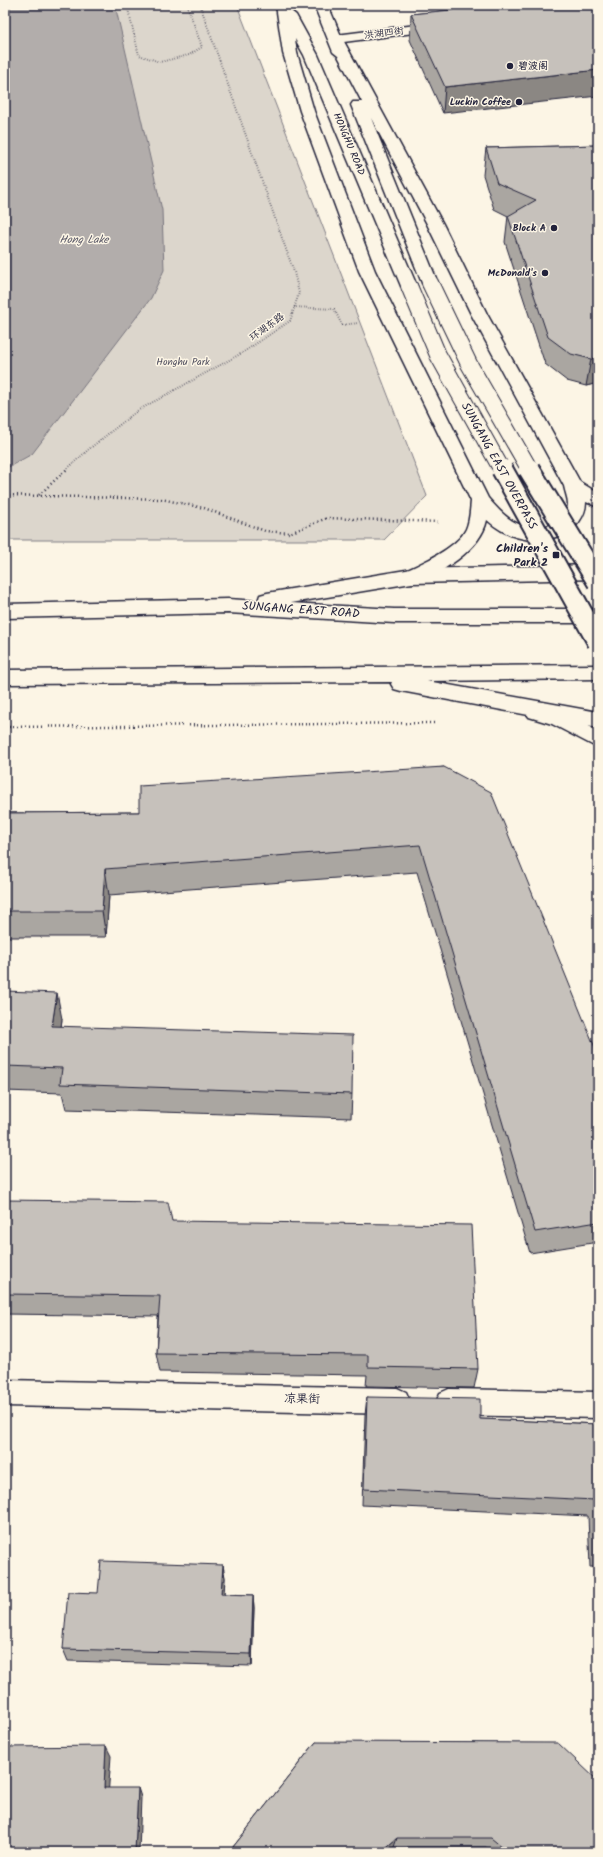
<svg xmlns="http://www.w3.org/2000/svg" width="603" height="1857" font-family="Kalam,'LXGW WenKai TC',sans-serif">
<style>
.green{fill:#dcd6cc;stroke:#7f7c84}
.water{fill:#b2adab;stroke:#78757e}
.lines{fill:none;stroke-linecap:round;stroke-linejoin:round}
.street-casing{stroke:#22223b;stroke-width:3}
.secondary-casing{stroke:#22223b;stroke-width:3}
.primary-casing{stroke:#22223b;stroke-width:3}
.path-far1{stroke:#22223b;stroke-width:2;stroke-dasharray:0.5 2;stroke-linecap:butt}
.path{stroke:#22223b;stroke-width:2.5;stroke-dasharray:1 3;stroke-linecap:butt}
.street{fill:#fcf5e5;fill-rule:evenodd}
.secondary{fill:#fcf5e5;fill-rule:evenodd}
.primary{fill:#fcf5e5;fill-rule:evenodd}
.secondary-bridge-far1-casing{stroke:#22223b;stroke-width:18;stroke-linecap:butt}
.secondary-bridge-casing{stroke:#22223b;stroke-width:24;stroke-linecap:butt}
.path-bridge{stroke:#22223b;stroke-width:2.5;stroke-dasharray:1 3;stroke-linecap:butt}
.secondary-bridge-far1{stroke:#fcf5e5;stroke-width:16}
.secondary-bridge{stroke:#fcf5e5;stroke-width:20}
.wall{fill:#aaa6a1;stroke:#22223b}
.shaded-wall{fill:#8b8783;stroke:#22223b}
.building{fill:#c6c1bb;stroke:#22223b}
.poi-dot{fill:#22223b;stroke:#fcf5e5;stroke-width:1.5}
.labels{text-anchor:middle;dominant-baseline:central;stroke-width:3;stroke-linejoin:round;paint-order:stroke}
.far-street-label{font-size:10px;fill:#22223b;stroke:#fcf5e5}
.far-poi-label{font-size:10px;font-weight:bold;fill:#22223b;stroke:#fcf5e5;text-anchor:end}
.far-park-label{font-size:10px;fill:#504f5f;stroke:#fcf5e5}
.far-water-label{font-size:11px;font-style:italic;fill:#545362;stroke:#fcf5e5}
.street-label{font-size:12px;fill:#22223b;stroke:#fcf5e5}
.poi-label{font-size:12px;font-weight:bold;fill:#22223b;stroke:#fcf5e5;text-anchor:end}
</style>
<rect width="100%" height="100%" fill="#fcf5e5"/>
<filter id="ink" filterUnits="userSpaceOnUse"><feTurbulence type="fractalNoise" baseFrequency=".025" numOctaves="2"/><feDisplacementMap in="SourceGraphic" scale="8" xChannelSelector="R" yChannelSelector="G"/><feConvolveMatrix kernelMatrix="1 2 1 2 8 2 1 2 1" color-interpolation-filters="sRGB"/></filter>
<g filter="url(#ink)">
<path class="green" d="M 5,5 L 237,5 L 427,496 L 384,540 L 5,540 Z"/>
<path class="water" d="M 5,5 L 115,5 L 162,210 L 164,270 L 151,298 L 32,454 L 5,469 Z"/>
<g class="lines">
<g class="street-casing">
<path id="street" d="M 440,22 L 445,23 L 447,26 L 445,29 L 336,43 L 331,42 L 329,39 L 331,36 L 336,35 Z
M 5,1380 L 397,1388 L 406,1392 L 410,1401 L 406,1410 L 397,1414 L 5,1406 Z
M 449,1389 L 598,1392 L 598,1418 L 449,1415 L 440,1411 L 436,1402 L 440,1393 Z"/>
</g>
<g class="secondary-casing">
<path id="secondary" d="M 276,5 L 290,5 L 291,11 L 296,15 L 318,55 L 417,286 L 415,290 L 409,291 L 403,290 L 401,286 L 304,55 L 295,39 L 297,53 L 314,111 L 375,271 L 488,498 C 497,508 508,521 521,525 C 538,531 567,526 568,504 C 568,498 565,492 564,486 L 471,314 L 427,224 L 371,118 L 438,283 L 436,287 L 430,288 L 424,287 L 422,283 L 351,105 L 353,102 L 362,102 L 338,56 L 333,52 L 314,5 L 328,5 L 341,36 L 443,224 L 487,314 L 580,482 L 598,493 L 598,507 L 586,502 C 586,510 583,516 579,522 C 574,530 565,534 556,537 C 531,544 507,538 487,520 C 481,550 439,575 412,583 L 405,581 L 403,576 L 405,571 C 423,563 458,547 466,529 C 470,520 470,510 471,501 L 359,271 L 300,111 L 283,53 Z
M 536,704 L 566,714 L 598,731 L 598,748 L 552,724 L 529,717 L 526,712 L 529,707 Z"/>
</g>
<g class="primary-casing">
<path id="primary" d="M 598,565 L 598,579 L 412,583 L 291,603 L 394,609 L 598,609 L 598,623 L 394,623 L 228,613 L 5,618 L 5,604 L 228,599 L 258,601 L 260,595 L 267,593 L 412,569 Z
M 598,665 L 598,679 L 427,681 L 598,712 L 598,728 L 401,691 L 394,689 L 391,684 L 392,682 L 5,684 L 5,670 Z"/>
</g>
<path class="path-far1" d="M 127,5 L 139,55 L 160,62 L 189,55 L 202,47 L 187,5
M 294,307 L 334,309 L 342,325 L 358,323
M 66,470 L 89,449 L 137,411 L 242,353 L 290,321 L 299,293 L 294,272 L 200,5"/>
<path class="path" d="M 5,495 L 161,499 L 204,508 L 265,531 L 290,533 L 327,518 L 440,522
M 39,495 L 67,469
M 5,727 L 436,723"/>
<use href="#street" class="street"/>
<use href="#secondary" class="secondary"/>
<use href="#primary" class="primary"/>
<g class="secondary-bridge-far1-casing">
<path id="secondary-bridge-far1" d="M 430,283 L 469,364 L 530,470
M 409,286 L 438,355 L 502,470"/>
</g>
<g class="secondary-bridge-casing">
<path id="secondary-bridge" d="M 502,469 L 598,642
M 529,469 L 598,582"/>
</g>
<path class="path-bridge" d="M 590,504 L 598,490"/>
<use href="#secondary-bridge-far1" class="secondary-bridge-far1"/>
<use href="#secondary-bridge" class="secondary-bridge"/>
</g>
<path class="wall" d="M 499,5 L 443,113 L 410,40 L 411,14 Z
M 598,145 L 598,383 L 586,386 L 567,381 L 545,364 L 505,242 L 508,216 L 494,209 L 483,175 L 486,148 Z
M 444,767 L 598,1055 L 598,1242 L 530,1253 L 417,872 L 109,895 L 106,937 L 5,937 L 5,813 L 139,812 Z
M 5,991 L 62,1019 L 61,1027 L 352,1094 L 351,1118 L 66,1109 L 62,1093 L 5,1091 Z
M 5,1200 L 172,1221 L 478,1369 L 474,1388 L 366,1386 L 367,1375 L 160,1372 L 156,1353 L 158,1316 L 5,1314 Z
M 367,1397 L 480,1419 L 598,1424 L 598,1567 L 590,1567 L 588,1516 L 362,1505 L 365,1415 Z
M 223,1565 L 225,1578 L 224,1594 L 253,1595 L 254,1608 L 252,1666 L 68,1661 L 63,1649 L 98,1593 Z
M 316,1742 L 598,1852 L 492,1852 L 486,1847 L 394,1847 L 389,1852 L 233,1852 L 233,1847 Z"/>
<path class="shaded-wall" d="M 598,70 L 598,96 L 443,113 L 445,87 Z
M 598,357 L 598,383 L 586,386 L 591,359 Z
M 105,869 L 109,895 L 106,937 L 102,911 Z
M 57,993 L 62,1019 L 58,1052 L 52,1026 Z
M 223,1565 L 225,1578 L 223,1607 L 221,1594 Z
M 253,1595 L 254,1608 L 252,1666 L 251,1654 Z
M 106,1746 L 111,1756 L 108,1797 L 104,1788 Z
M 138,1788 L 141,1797 L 139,1852 L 135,1852 Z
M 397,1838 L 394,1847 L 389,1852 L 381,1852 Z"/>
<path class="building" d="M 499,5 L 598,5 L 598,70 L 445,87 L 411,14 Z
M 598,145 L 598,357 L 591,359 L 571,354 L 548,337 L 508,216 L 536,200 L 497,183 L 486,148 Z
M 444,767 L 491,792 L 598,1055 L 598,1222 L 535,1232 L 420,845 L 105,869 L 102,911 L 5,911 L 5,813 L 139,812 L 139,786 Z
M 5,991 L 57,993 L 52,1026 L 353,1035 L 352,1094 L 60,1084 L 62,1068 L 5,1066 Z
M 5,1200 L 168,1202 L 172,1221 L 471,1225 L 478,1369 L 368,1367 L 368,1355 L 156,1353 L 160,1296 L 5,1294 Z
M 367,1397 L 480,1399 L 480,1419 L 598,1424 L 598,1552 L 597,1552 L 595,1500 L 364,1489 Z
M 101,1561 L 223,1565 L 221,1594 L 253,1595 L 251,1654 L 63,1649 L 68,1592 L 98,1593 Z
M 316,1742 L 558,1743 L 598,1781 L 598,1852 L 508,1852 L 491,1838 L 397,1838 L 381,1852 L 238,1852 L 233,1847 Z
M 106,1746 L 104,1788 L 138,1788 L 135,1852 L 5,1852 L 5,1747 Z"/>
</g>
<g class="poi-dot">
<circle cx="510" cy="66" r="4"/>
<circle cx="519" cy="102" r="4"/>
<circle cx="554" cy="228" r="4"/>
<circle cx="545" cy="273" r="4"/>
<rect x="552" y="551" width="8" height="8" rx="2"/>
</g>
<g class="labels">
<g class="far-street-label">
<text transform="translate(384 33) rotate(-7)">洪湖四街</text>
<text transform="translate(349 144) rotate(67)">HONGHU ROAD</text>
<text transform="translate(267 327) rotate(-36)">环湖东路</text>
</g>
<g class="far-poi-label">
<text x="518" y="66" text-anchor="start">碧波阁</text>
<text x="511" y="102">Luckin Coffee</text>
<text x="546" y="228">Block A</text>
<text x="537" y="273">McDonald's</text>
</g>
<g class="far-park-label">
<text x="183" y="362">Honghu Park</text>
</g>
<g class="far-water-label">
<text x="84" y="240">Hong Lake</text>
</g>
<g class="street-label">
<text transform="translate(499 466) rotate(61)">SUNGANG EAST OVERPASS</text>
<text transform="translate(301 610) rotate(4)">SUNGANG EAST ROAD</text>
<text transform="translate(302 1399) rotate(1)">凉果街</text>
</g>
<g class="poi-label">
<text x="548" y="548">Children's<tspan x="548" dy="14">Park 2</tspan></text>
</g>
</g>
<rect width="603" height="1857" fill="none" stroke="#fcf5e5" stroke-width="20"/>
<rect x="10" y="10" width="583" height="1837" fill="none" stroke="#22223b" stroke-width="1.5" filter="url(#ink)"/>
</svg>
